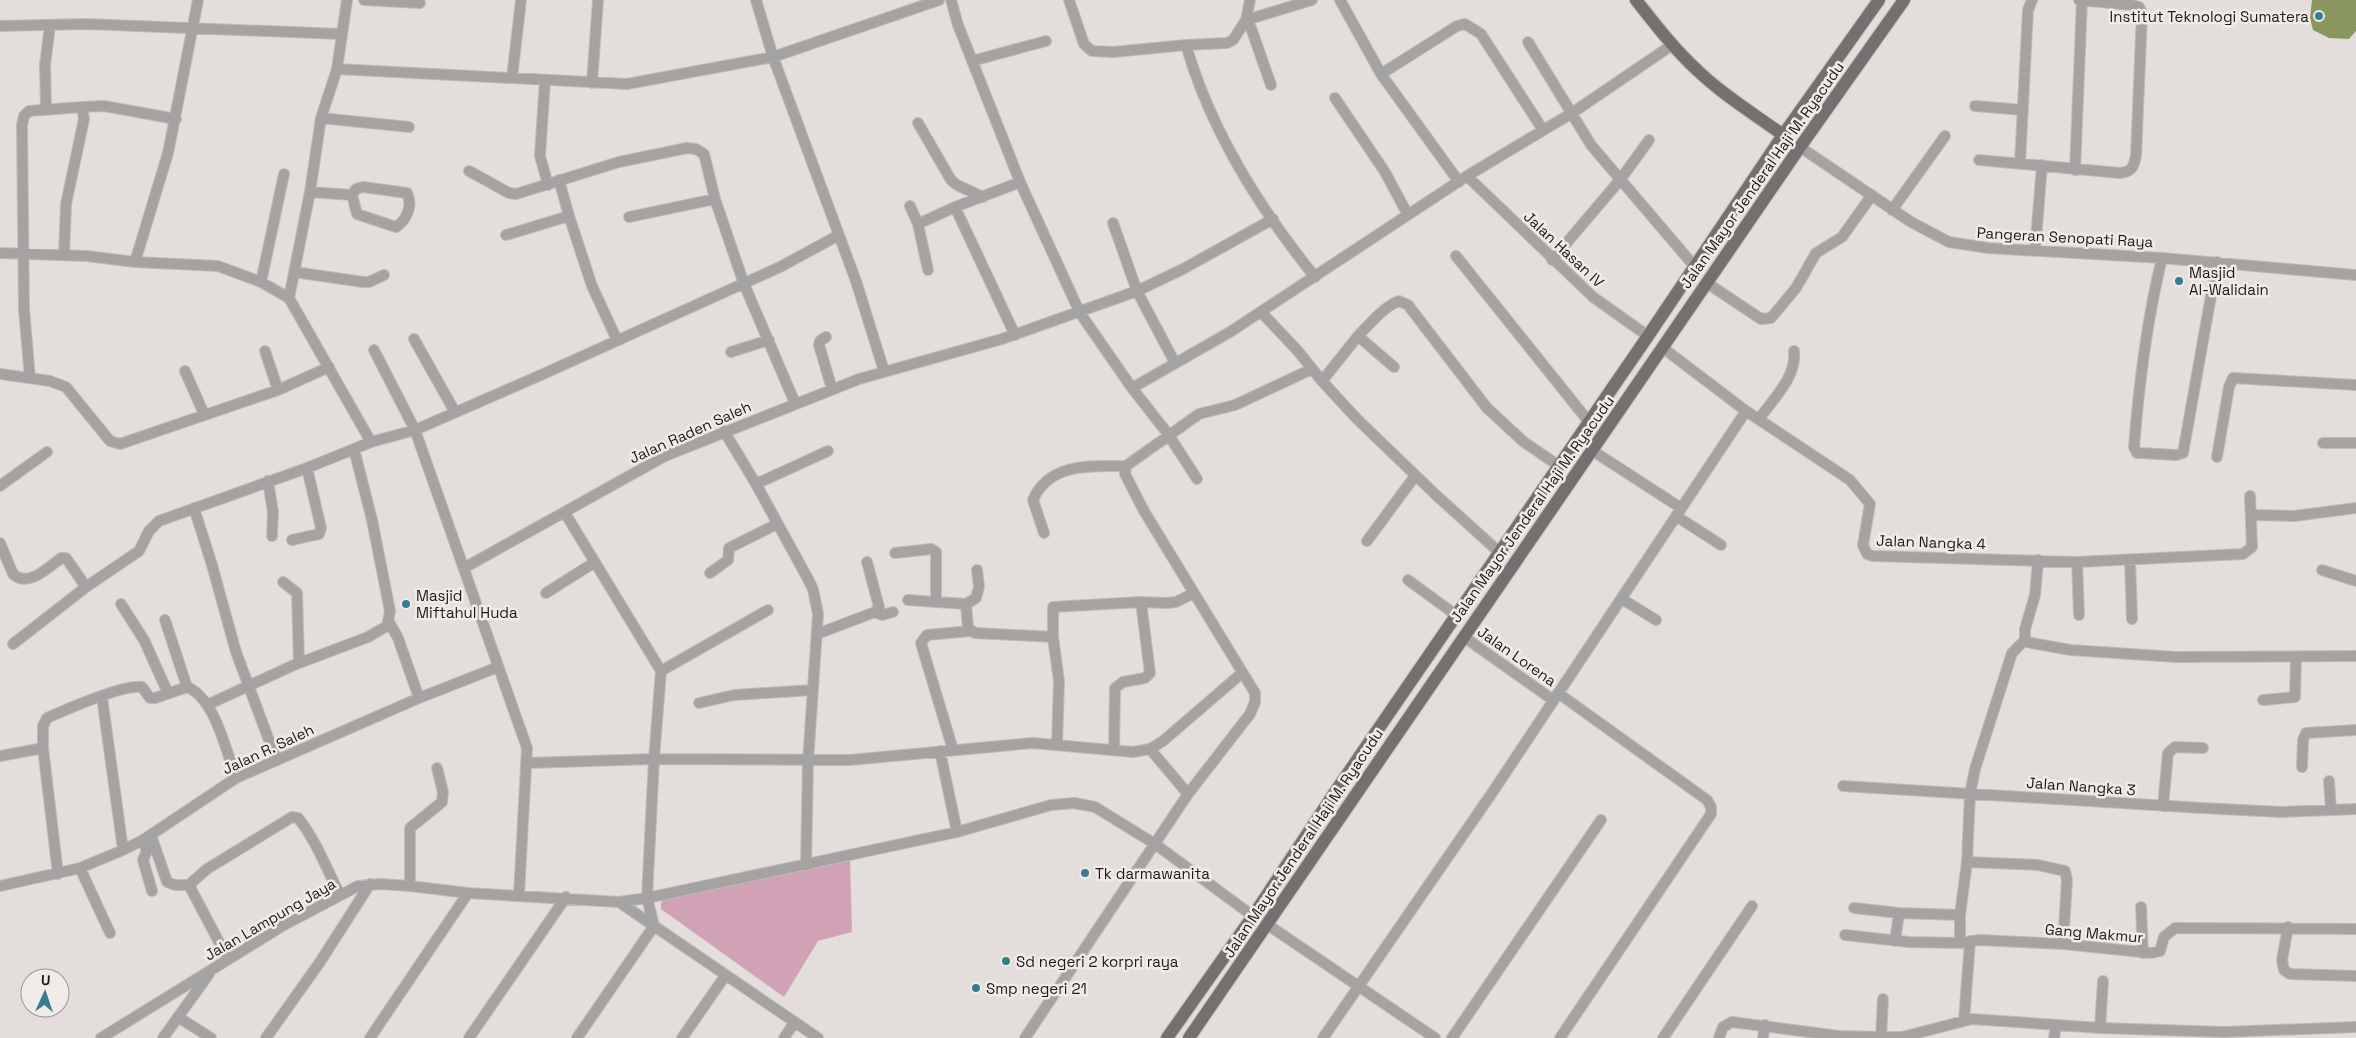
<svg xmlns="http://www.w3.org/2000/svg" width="2356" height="1038" font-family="'Space Grotesk',sans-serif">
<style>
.green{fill:#d1a2b5}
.water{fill:#89965e}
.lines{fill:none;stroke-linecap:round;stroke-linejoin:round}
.minor-casing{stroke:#bfbbb8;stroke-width:12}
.major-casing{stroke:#bfbbb8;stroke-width:14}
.minor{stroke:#a5a2a2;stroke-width:10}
.major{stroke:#74706f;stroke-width:12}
.poi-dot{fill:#387d8b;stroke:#f0ebe8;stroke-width:2}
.labels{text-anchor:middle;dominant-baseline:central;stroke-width:5;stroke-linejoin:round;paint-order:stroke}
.poi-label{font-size:15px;fill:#1b1a19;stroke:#f0ebe8;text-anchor:start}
.street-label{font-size:15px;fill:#1b1a19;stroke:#f0ebe8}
</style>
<rect width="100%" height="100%" fill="#e3dedb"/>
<path class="green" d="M 850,858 L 852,932 L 818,941 L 784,997 L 661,909 L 661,903 L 665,897 Z"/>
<path class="water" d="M 2312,0 L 2356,0 L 2356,31 L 2349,39 L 2329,38 L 2313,30 L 2310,18 Z"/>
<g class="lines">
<g class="minor-casing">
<path id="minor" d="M 347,0 L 337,69 L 321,118 L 310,192 L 289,298 L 371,442 L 415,430 L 541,375 L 780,267 L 839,235
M 364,0 L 420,3
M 756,0 L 773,57 L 856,281 L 884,371
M 951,0 L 958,25 L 1020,182 L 1080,313 L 1132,388 L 1168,434 L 1197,479
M 1069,0 L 1084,44 L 1092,51 L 1113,52 L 1186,45
M 1250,0 L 1246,20 L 1251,28 L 1271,85
M 1312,0 L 1246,20 L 1233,40 L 1227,43 L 1186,45 C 1210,129 1260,209 1315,277
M 1340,0 L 1381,74 L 1459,182
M 0,26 L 86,24 L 341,34
M 1528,42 L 1591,145 L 1695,267
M 972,61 L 1046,41
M 337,69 L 627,84 L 773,57 L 939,0
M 1381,74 L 1457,26 L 1465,24 L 1481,34 L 1543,130
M 512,78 L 521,0
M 545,80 L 540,156 L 548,185
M 592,83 L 598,0
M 1335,98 L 1385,172 L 1408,215
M 1975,106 L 2023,110
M 46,109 L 45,65 L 50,25
M 321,118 L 409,127
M 918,123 L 951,180 L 957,185 L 983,197
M 1800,147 L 1911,222 L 1949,242 L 1988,248 L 2162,258 L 2356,275
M 1979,160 L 2120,173 C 2132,172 2134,166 2136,156 L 2142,13 L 2139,7 L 2132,5 L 2079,0
M 2020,163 L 2028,10 L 2032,0
M 2075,170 L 2082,0
M 469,171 L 509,193 L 516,194 L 619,162 L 687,148 L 696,149 L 704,154 L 715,199 L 744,284 L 795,403
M 1467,176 L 1593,297 L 1648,336
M 559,180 L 569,216
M 363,187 L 407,193 C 413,205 407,220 396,227 L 357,214 L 352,195 L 356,189 Z
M 310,192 L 352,195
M 910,206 L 918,224 L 955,207
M 1892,210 L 1945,136
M 629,217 L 715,199
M 1113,223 L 1137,291 L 1175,363
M 918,224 L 928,270
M 506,235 L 569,216 L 592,286 L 617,340
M 2035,251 L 2042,165
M 0,253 L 87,256 L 135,262 L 218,266 L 261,282 L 289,298
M 64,255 L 66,204 L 84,119 L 82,107 L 104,106 L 176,119
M 1456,256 L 1589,422
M 2162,258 C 2147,319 2139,384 2134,447 L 2137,453 L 2140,453 L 2176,455 L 2183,453 L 2217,262
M 1552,260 L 1620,180 L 1649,140
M 135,262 L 168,153 L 198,0
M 294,272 L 363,282 L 369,282 L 384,275
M 261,282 L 284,174
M 1707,283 L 1761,319 L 1771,318 L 1796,288 L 1816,253 L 1842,237 L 1872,195
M 1261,312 L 1297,350 L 1322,381
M 1015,335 L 955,207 L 1020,182
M 1358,336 C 1370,324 1383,307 1399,301 L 1408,305 L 1487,408 L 1524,442 L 1559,466
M 826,337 L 820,341 L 819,345 L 832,389
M 414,339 L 455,412
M 1663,348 L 1746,411 L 1850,480 L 1870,504 L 1863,545 L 1867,554 L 1873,556 L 2077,562 L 2243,554 L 2252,547 L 2250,496
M 374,350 L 415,430 L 527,748 L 519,895
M 265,351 L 278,390
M 731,352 L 769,340
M 1394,367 L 1358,336 L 1322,381 L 1357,419 L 1436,495 L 1499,552
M 185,371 L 204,414
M 0,374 L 50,381 L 66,387 L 110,441 L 120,444 L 278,390 L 329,367
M 30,378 L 24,309 L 22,125 L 24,116 L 29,111 L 82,107
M 1132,388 L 1230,332 L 1467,176 L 1572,113 L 1672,45
M 1759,419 C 1773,399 1797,377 1794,351
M 724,431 L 756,484 L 808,579 L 813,589 L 818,614 L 808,762 L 806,865
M 2323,443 L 2356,443
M 1593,451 L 1681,508
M 2217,457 L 2229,387 L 2233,378 L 2356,385
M 268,481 L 273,512 L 272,536
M 756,484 L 828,451
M 0,486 L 47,452
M 194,508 L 212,565 L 236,652 L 276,759
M 565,513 L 661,671 L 654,759 L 647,898 L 654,926 L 577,1038
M 2251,515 L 2294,516 L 2356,508
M 1676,516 L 1721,545
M 1044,533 L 1033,500 C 1049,462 1093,466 1126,466
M 292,540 L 319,534 L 321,528 L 307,468
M 1367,541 L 1415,476
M 0,543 L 13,574 C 28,588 48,568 61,558 L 66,558 L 86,587 L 13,644
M 895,553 L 931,549 L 936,552 L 936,601
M 2038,560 L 2035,595 L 2025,629 L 2025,640 L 2031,643 L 2071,650 L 2176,657 L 2356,656
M 2130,560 L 2132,619
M 867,562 L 879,607 L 875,612
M 2077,562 L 2079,615
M 464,568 L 665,456 L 859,379 L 1002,339 L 1137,291 L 1183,269 L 1273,219
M 2322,570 L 2356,581
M 710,573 L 728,560 L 729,548 L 777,524
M 1408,580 L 1456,615
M 283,582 L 297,593 L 299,663
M 86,587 L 139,551 L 149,531 L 159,521 L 307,468 L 371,442
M 546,593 L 595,562
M 1622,599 L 1656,620
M 908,600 L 966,604 L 968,628 L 975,633 L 1053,637
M 121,604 L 144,640 L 168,693
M 966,604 L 976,598 L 979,587 L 977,570
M 165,620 L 187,687
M 389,622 L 398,638 L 419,698
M 817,634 L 875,612 L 882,615 L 893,612
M 1464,637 L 1553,700
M 661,671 L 768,610
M 1558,693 L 1707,800 L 1711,807 L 1711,814 L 1560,1038
M 102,697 L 123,850
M 2263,700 L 2295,697 L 2296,657
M 699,703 L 734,695 L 813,690
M 207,705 L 294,665 L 368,637 L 387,626 L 390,611 L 372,520 L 354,449
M 1057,744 L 1059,681 L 1053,637 L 1053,607 L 1141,602 L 1167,603 L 1176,602 L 1194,593
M 43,748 L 58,874
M 1114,749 L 1115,688 L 1123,682 L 1145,678 L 1150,673 L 1141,602
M 1150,749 L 1188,794
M 953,750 L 921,643 L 927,635 L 970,631
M 940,751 L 957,832
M 0,756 L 43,748 L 43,726 L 47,718 C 65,710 124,684 142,687 L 150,698 L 155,698 L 187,687 C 215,698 226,751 236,778
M 528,763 L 654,759 L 850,760 L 1033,743 L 1133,752 L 1150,749 L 1163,741 L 1242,673
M 2302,767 L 2303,740 L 2306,733 L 2356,730
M 2329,781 L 2331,810
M 1843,786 L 2202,808 L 2281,812 L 2356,809
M 2163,806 L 2168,753 L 2175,747 L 2203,748
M 151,835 L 167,882 L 175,885 L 191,885
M 143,840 L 147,851 L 143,860 L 152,891
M 1967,862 L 2038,865 L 2065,871 L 2067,880 L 2063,944
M 80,868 L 110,933
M 0,886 L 80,868 L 123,850 L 143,840 L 236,778 L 419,698 L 498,667
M 410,886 L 410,828 L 442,802 L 443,792 L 437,768
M 619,902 L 818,1038
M 2141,907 L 2143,953
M 1854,908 L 1899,913 L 1960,915
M 1268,925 L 1435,1038
M 2288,927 L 2282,960 L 2284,970 L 2290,974 L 2356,976
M 1845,935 L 1909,942 L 1960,943 L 1979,940 L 2063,944 L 2151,953 L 2160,951 L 2164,937 L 2175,928 L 2356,929
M 1895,941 L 1899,913
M 1960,943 L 1960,915 L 1967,862 L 1970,794 L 1975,769 L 2012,653 L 2025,640
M 228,959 L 191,889 L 191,883 L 207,869 L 292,817 L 298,818 C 316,840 327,870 340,895
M 178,1017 L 211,1038
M 1964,1021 L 1970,941
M 2100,1028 L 2103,981
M 1881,1037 L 1883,999
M 101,1038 L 284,925 L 358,886 L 380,884 L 410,886 L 468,893 L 619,902 L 647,898 L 957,832 L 1051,805 L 1074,803 L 1095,807 L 1108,815 L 1155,844 L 1253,916
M 163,1038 L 209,974
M 266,1038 L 320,962 L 370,884
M 370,1038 L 468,893
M 469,1038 L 566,897
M 682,1038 L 725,976
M 784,1038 L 794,1023
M 1025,1038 L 1188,794 L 1250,714 L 1255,702 L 1255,693 L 1144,511 L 1125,474 L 1126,466 L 1199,414 L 1235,405 L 1312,369
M 1323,1038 L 1492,793 L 1746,411
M 1452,1038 L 1601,820
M 1663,1038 L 1752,906
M 1719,1038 L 1723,1027 L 1732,1022 L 1839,1036 L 1881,1037 L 1902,1037 L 1972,1019 L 2100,1028 L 2224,1032 L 2356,1027
M 1763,1038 L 1765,1025
M 2054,1038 L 2056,1025"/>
</g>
<g class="major-casing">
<path id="major" d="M 1636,0 C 1655,24 1674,49 1697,70 C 1723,95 1754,114 1783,135
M 1167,1038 L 1253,916 L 1335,792 L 1648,336 L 1783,135 L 1879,0
M 1189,1038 L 1800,147 L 1904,0"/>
</g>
<use href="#minor" class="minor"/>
<use href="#major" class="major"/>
</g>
<g class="poi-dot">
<circle cx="2319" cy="16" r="5"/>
<circle cx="2179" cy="281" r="5"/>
<circle cx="406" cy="604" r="5"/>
<circle cx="1085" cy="873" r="5"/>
<circle cx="1006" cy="961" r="5"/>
<circle cx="976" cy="988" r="5"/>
</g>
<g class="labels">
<g class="poi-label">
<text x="2309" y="16" text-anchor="end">Institut Teknologi Sumatera</text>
<text x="2189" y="272">Masjid<tspan x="2189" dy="17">Al-Walidain</tspan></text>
<text x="416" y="595">Masjid<tspan x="416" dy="17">Miftahul Huda</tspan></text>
<text x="1095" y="873">Tk darmawanita</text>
<text x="1016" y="961">Sd negeri 2 korpri raya</text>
<text x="986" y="988">Smp negeri 21</text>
</g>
<g class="street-label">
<text transform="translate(1762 175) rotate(-55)">Jalan Mayor Jenderal Haji M. Ryacudu</text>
<text transform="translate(2065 237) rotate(3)">Pangeran Senopati Raya</text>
<text transform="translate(1564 249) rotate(43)">Jalan Hasan IV</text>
<text transform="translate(690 432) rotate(-24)">Jalan Raden Saleh</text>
<text transform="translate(1532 509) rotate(-55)">Jalan Mayor Jenderal Haji M. Ryacudu</text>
<text transform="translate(1931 542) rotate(2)">Jalan Nangka 4</text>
<text transform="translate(1517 656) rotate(35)">Jalan Lorena</text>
<text transform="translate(268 749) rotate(-25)">Jalan R. Saleh</text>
<text transform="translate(2081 786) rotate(4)">Jalan Nangka 3</text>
<text transform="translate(1303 843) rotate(-56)">Jalan Mayor Jenderal Haji M. Ryacudu</text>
<text transform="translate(270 919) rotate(-30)">Jalan Lampung Jaya</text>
<text transform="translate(2094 933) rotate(5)">Gang Makmur</text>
</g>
</g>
<g transform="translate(45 993) rotate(3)"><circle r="24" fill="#f0ebe8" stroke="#9b9795"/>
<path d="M0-4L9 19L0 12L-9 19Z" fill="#387d8b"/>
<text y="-8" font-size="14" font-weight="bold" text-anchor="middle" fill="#1b1a19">U</text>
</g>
</svg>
